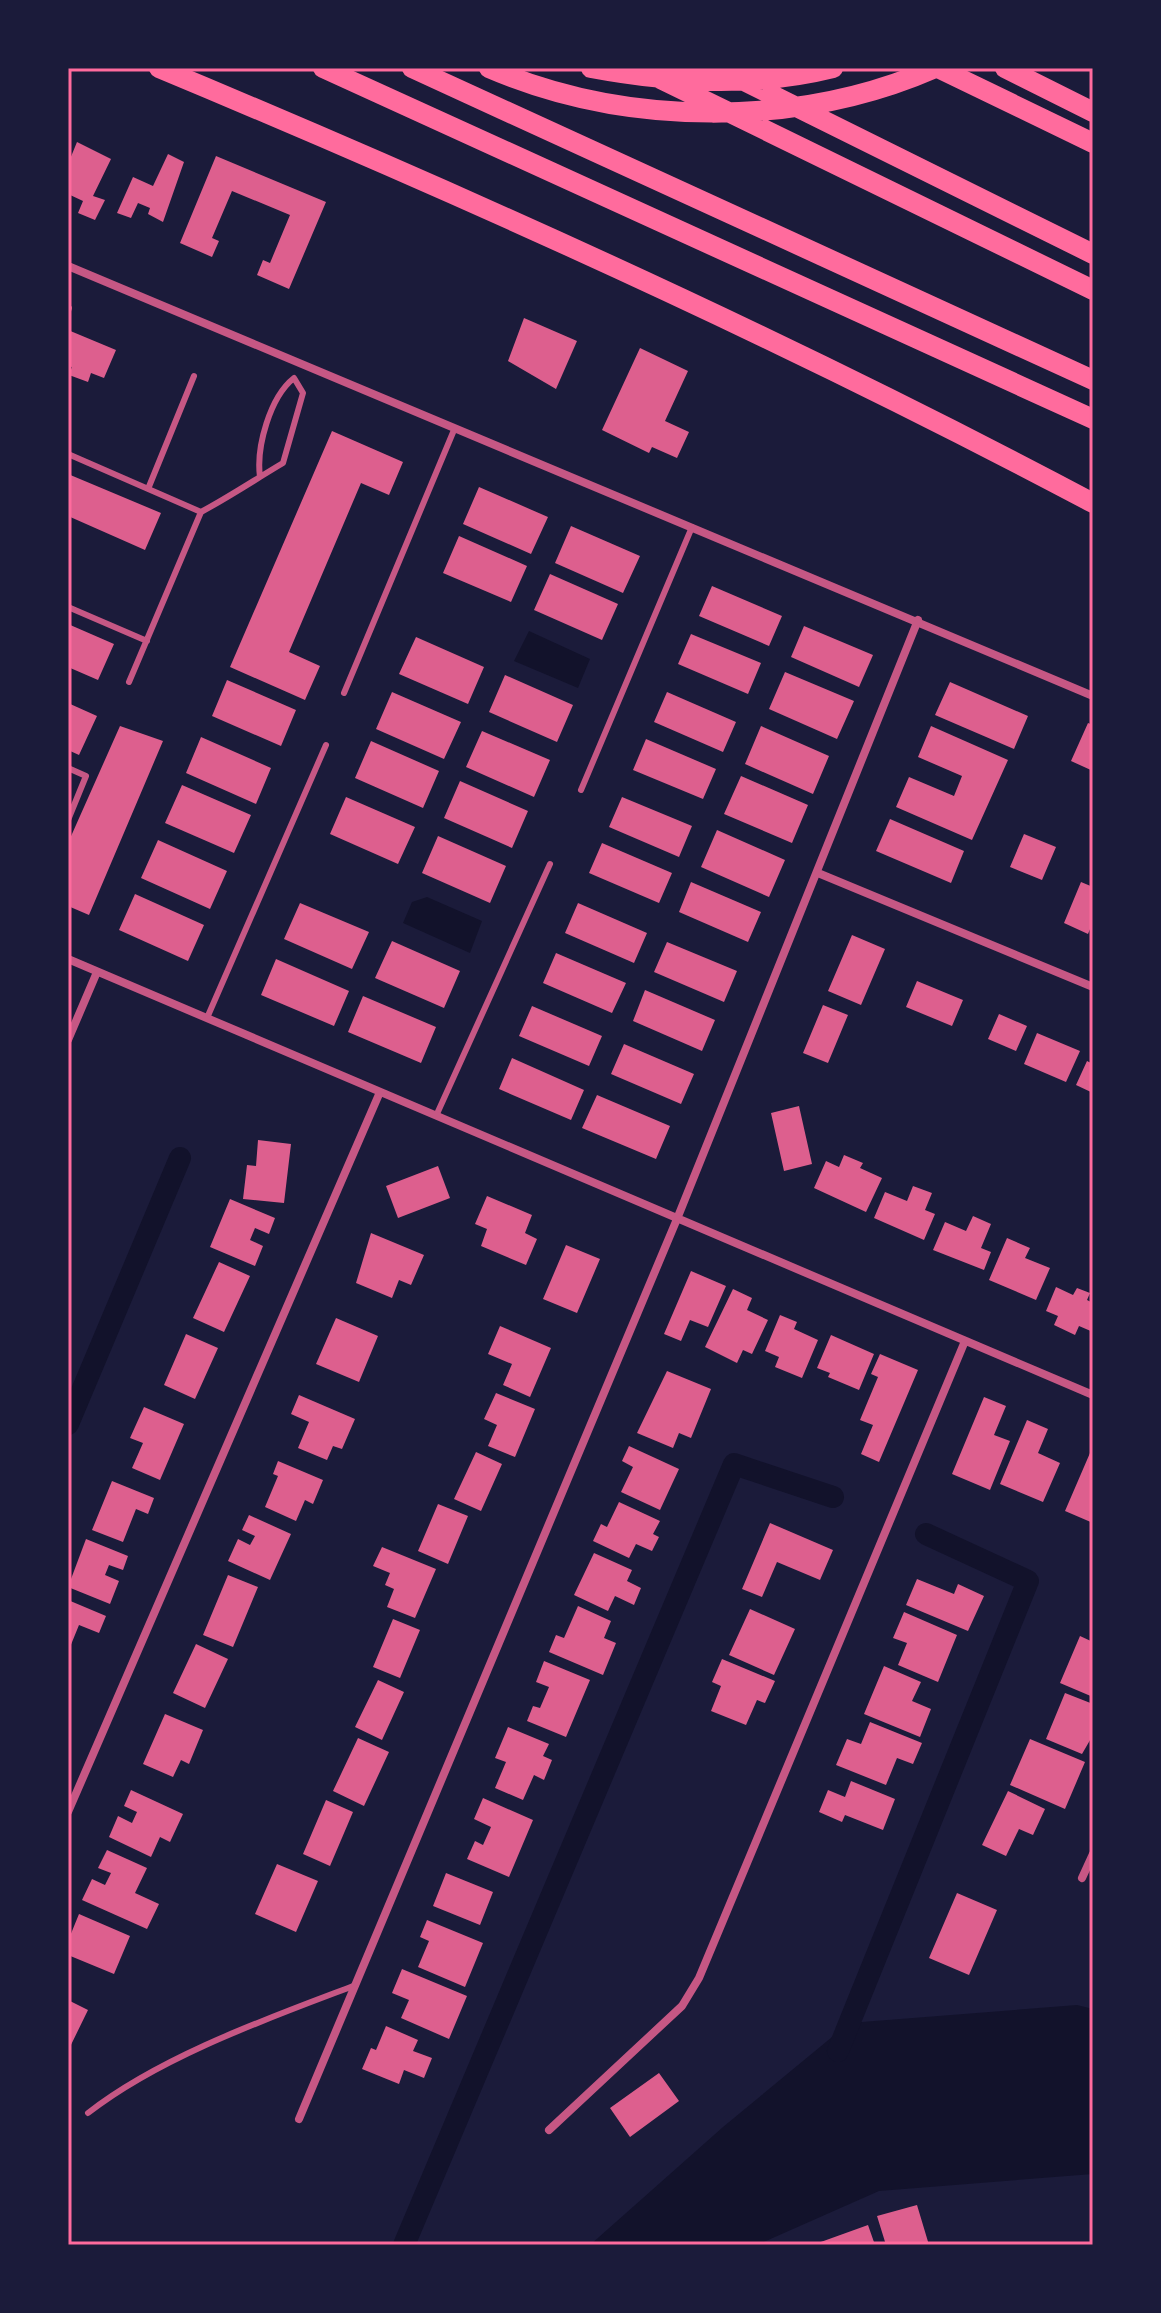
<svg xmlns="http://www.w3.org/2000/svg" width="1161" height="2313" font-family="Lato,sans-serif">
<style>
.water{fill:#12122b}
.lines{fill:none;stroke-linecap:round;stroke-linejoin:round}
.canal{stroke:#12122b;stroke-width:22}
.building{fill:#dd5f8e}
.service{stroke:#c65784;stroke-width:6}
.minor{stroke:#c65784;stroke-width:8}
.motorway{stroke:#ff6b9d;stroke-width:20}
.neatline{fill:none;stroke:#ff6b9d;stroke-width:3}
</style>
<rect width="100%" height="100%" fill="#1b1b3a"/>
<path class="water" d="M 529,631 L 590,659 L 578,688 L 514,661 Z
M 427,897 L 482,921 L 470,953 L 403,923 L 412,902 Z
M 1077,2005 L 1093,2009 L 1093,2174 L 879,2191 L 757,2245 L 590,2245 L 723,2127 L 849,2023 Z"/>
<g class="lines">
<path class="canal" d="M 68,1424 L 180,1158
M 838,2051 L 1028,1581 L 926,1534
M 404,2245 L 734,1464 L 833,1497"/>
</g>
<path class="building" d="M 77,142 L 111,159 L 93,196 L 105,200 L 95,220 L 78,213 L 83,201 L 68,194 L 68,164 Z
M 168,154 L 184,162 L 163,222 L 148,214 L 150,208 L 138,203 L 131,218 L 117,213 L 133,177 L 153,186 Z
M 216,156 L 326,202 L 289,289 L 257,275 L 263,260 L 270,263 L 290,215 L 232,191 L 212,238 L 219,241 L 212,257 L 180,243 Z
M 524,318 L 577,341 L 556,389 L 508,361 Z
M 68,330 L 116,350 L 104,378 L 91,373 L 88,382 L 69,375 L 72,367 L 68,366 Z
M 640,348 L 688,371 L 665,421 L 689,432 L 677,458 L 652,447 L 649,453 L 602,430 Z
M 332,431 L 403,462 L 389,495 L 361,483 L 289,652 L 320,666 L 305,700 L 230,667 Z
M 68,474 L 161,513 L 145,550 L 68,516 Z
M 479,487 L 548,517 L 531,554 L 463,524 Z
M 571,526 L 640,556 L 623,593 L 555,563 Z
M 459,536 L 527,566 L 511,602 L 443,573 Z
M 550,574 L 618,604 L 602,640 L 534,610 Z
M 712,586 L 782,616 L 769,646 L 699,616 Z
M 68,624 L 114,644 L 98,680 L 68,667 Z
M 804,626 L 873,655 L 859,687 L 791,657 Z
M 691,634 L 761,663 L 748,694 L 678,664 Z
M 416,637 L 484,667 L 468,704 L 399,674 Z
M 785,672 L 854,701 L 837,739 L 769,709 Z
M 505,675 L 573,705 L 557,742 L 489,712 Z
M 227,680 L 296,710 L 281,746 L 212,716 Z
M 950,682 L 1028,716 L 1014,749 L 935,715 Z
M 392,692 L 461,722 L 444,759 L 376,729 Z
M 667,692 L 736,722 L 723,752 L 654,722 Z
M 68,703 L 97,716 L 79,755 L 68,750 Z
M 1088,723 L 1093,725 L 1093,771 L 1071,761 Z
M 120,726 L 163,741 L 89,915 L 68,906 L 68,843 Z
M 761,726 L 829,756 L 813,794 L 745,764 Z
M 931,726 L 1008,760 L 972,840 L 896,807 L 909,777 L 954,796 L 962,776 L 918,757 Z
M 482,731 L 550,760 L 534,797 L 466,767 Z
M 201,737 L 271,768 L 256,804 L 186,773 Z
M 646,739 L 716,769 L 703,799 L 633,770 Z
M 371,741 L 439,771 L 423,808 L 355,778 Z
M 741,776 L 808,805 L 792,843 L 724,814 Z
M 460,781 L 528,811 L 512,848 L 444,818 Z
M 182,785 L 251,815 L 234,853 L 165,823 Z
M 346,797 L 415,827 L 398,864 L 330,834 Z
M 622,797 L 692,826 L 679,857 L 609,827 Z
M 890,819 L 964,851 L 951,883 L 876,851 Z
M 717,830 L 785,860 L 769,897 L 701,867 Z
M 1024,834 L 1056,847 L 1042,880 L 1010,867 Z
M 438,836 L 506,866 L 490,903 L 422,873 Z
M 158,840 L 227,871 L 210,909 L 141,878 Z
M 602,843 L 672,873 L 659,903 L 589,873 Z
M 691,882 L 761,912 L 748,942 L 679,912 Z
M 1081,882 L 1093,887 L 1093,922 L 1088,934 L 1064,923 Z
M 135,894 L 204,925 L 188,961 L 119,930 Z
M 300,903 L 369,932 L 352,969 L 284,939 Z
M 578,903 L 647,933 L 634,963 L 565,933 Z
M 852,935 L 885,949 L 861,1005 L 828,991 Z
M 392,941 L 460,971 L 444,1008 L 375,978 Z
M 667,942 L 737,971 L 724,1002 L 654,972 Z
M 556,953 L 626,983 L 612,1013 L 543,983 Z
M 276,959 L 349,991 L 334,1026 L 261,995 Z
M 917,981 L 963,1000 L 952,1026 L 906,1007 Z
M 645,990 L 715,1020 L 702,1051 L 633,1021 Z
M 363,996 L 436,1027 L 421,1063 L 348,1032 Z
M 823,1005 L 848,1015 L 828,1063 L 803,1053 Z
M 532,1006 L 602,1036 L 589,1066 L 519,1036 Z
M 999,1014 L 1027,1026 L 1016,1051 L 988,1039 Z
M 1037,1033 L 1080,1051 L 1066,1082 L 1024,1064 Z
M 624,1044 L 694,1074 L 681,1104 L 611,1074 Z
M 512,1058 L 584,1090 L 571,1120 L 499,1089 Z
M 1087,1061 L 1093,1064 L 1093,1093 L 1076,1085 Z
M 597,1095 L 670,1126 L 656,1159 L 582,1128 Z
M 799,1106 L 812,1164 L 784,1171 L 771,1113 Z
M 258,1140 L 291,1144 L 284,1203 L 243,1199 L 247,1165 L 256,1166 Z
M 844,1155 L 863,1163 L 860,1168 L 882,1178 L 866,1212 L 814,1188 L 826,1161 L 839,1167 Z
M 438,1166 L 450,1198 L 398,1218 L 386,1186 Z
M 913,1186 L 932,1193 L 925,1210 L 935,1214 L 924,1240 L 874,1218 L 885,1192 L 907,1201 Z
M 487,1196 L 532,1215 L 525,1233 L 537,1239 L 526,1265 L 481,1246 L 487,1229 L 475,1224 Z
M 230,1199 L 275,1218 L 269,1234 L 255,1228 L 250,1240 L 263,1246 L 255,1266 L 210,1247 Z
M 973,1216 L 991,1224 L 981,1248 L 991,1252 L 984,1270 L 933,1250 L 945,1222 L 966,1231 Z
M 371,1233 L 424,1255 L 411,1285 L 399,1280 L 392,1298 L 356,1283 Z
M 1007,1238 L 1030,1248 L 1025,1258 L 1050,1268 L 1036,1300 L 989,1280 Z
M 566,1245 L 600,1259 L 577,1313 L 543,1299 Z
M 219,1262 L 250,1276 L 224,1332 L 193,1318 Z
M 691,1271 L 726,1286 L 708,1327 L 690,1320 L 681,1341 L 664,1334 Z
M 1056,1287 L 1073,1295 L 1077,1288 L 1090,1293 L 1087,1300 L 1093,1303 L 1093,1332 L 1079,1326 L 1075,1335 L 1054,1325 L 1058,1316 L 1046,1311 Z
M 733,1289 L 752,1298 L 747,1310 L 768,1320 L 752,1354 L 743,1350 L 737,1363 L 705,1347 Z
M 780,1315 L 797,1322 L 794,1329 L 818,1340 L 802,1378 L 775,1367 L 779,1357 L 765,1351 Z
M 336,1318 L 378,1336 L 359,1382 L 316,1364 Z
M 500,1326 L 551,1348 L 530,1397 L 503,1385 L 512,1364 L 488,1354 Z
M 186,1334 L 218,1348 L 195,1399 L 164,1385 Z
M 831,1335 L 874,1354 L 859,1390 L 828,1377 L 830,1373 L 817,1368 Z
M 880,1354 L 918,1370 L 879,1462 L 861,1454 L 873,1425 L 860,1420 L 878,1377 L 871,1374 Z
M 667,1371 L 711,1389 L 691,1438 L 679,1433 L 673,1448 L 637,1433 Z
M 496,1393 L 535,1409 L 515,1457 L 488,1446 L 497,1425 L 484,1419 Z
M 299,1395 L 355,1419 L 342,1449 L 333,1446 L 327,1460 L 298,1448 L 309,1422 L 291,1414 Z
M 984,1397 L 1006,1406 L 994,1435 L 1010,1441 L 990,1490 L 952,1474 Z
M 144,1407 L 184,1424 L 160,1480 L 132,1468 L 143,1443 L 130,1438 Z
M 1027,1420 L 1048,1429 L 1038,1453 L 1060,1463 L 1043,1502 L 1000,1484 Z
M 629,1446 L 679,1469 L 660,1510 L 621,1492 L 633,1467 L 622,1461 Z
M 1093,1446 L 1093,1523 L 1065,1511 Z
M 476,1452 L 502,1464 L 481,1511 L 454,1499 Z
M 278,1461 L 323,1480 L 313,1504 L 305,1500 L 296,1521 L 265,1507 L 278,1476 L 273,1474 Z
M 112,1481 L 154,1498 L 148,1514 L 136,1509 L 123,1542 L 92,1530 Z
M 619,1502 L 660,1521 L 653,1534 L 659,1537 L 652,1551 L 636,1544 L 629,1558 L 593,1541 L 601,1524 L 607,1527 Z
M 438,1504 L 468,1516 L 448,1564 L 418,1551 Z
M 249,1515 L 291,1534 L 270,1580 L 228,1561 L 238,1539 L 250,1545 L 255,1536 L 242,1530 Z
M 770,1523 L 833,1550 L 820,1580 L 777,1562 L 762,1597 L 742,1589 Z
M 86,1539 L 128,1556 L 123,1570 L 109,1565 L 105,1575 L 119,1581 L 110,1604 L 68,1587 Z
M 382,1547 L 436,1569 L 415,1618 L 387,1607 L 394,1589 L 385,1585 L 390,1573 L 373,1566 Z
M 594,1553 L 632,1570 L 627,1581 L 641,1588 L 634,1605 L 615,1596 L 608,1611 L 574,1595 Z
M 228,1575 L 258,1587 L 233,1647 L 203,1635 Z
M 917,1579 L 954,1594 L 958,1584 L 984,1596 L 968,1631 L 906,1605 Z
M 68,1600 L 106,1616 L 99,1633 L 79,1625 L 68,1652 Z
M 578,1606 L 611,1621 L 604,1638 L 616,1643 L 603,1675 L 549,1652 L 556,1635 L 564,1638 Z
M 750,1609 L 795,1629 L 774,1675 L 729,1655 Z
M 904,1612 L 957,1635 L 938,1682 L 898,1665 L 907,1643 L 893,1638 Z
M 393,1619 L 420,1630 L 400,1678 L 373,1667 Z
M 1080,1636 L 1093,1642 L 1093,1697 L 1060,1683 Z
M 196,1644 L 228,1659 L 205,1708 L 173,1693 Z
M 722,1659 L 775,1681 L 765,1703 L 757,1700 L 746,1725 L 711,1711 L 721,1686 L 712,1682 Z
M 544,1661 L 590,1680 L 566,1737 L 527,1721 L 533,1706 L 540,1708 L 549,1687 L 536,1682 Z
M 884,1666 L 921,1682 L 912,1701 L 931,1709 L 920,1737 L 864,1714 Z
M 378,1680 L 404,1692 L 382,1740 L 355,1727 Z
M 1065,1693 L 1093,1704 L 1093,1735 L 1082,1754 L 1046,1739 Z
M 165,1714 L 203,1730 L 189,1764 L 181,1760 L 173,1777 L 143,1764 Z
M 870,1722 L 922,1743 L 913,1764 L 897,1758 L 886,1785 L 836,1765 L 847,1739 L 861,1744 Z
M 508,1727 L 549,1744 L 543,1756 L 552,1760 L 544,1780 L 534,1775 L 523,1800 L 495,1788 L 506,1762 L 495,1758 Z
M 358,1738 L 389,1752 L 364,1806 L 333,1791 Z
M 1030,1739 L 1085,1762 L 1065,1809 L 1010,1785 Z
M 851,1781 L 895,1799 L 883,1830 L 845,1815 L 842,1822 L 819,1812 L 828,1790 L 845,1797 Z
M 131,1790 L 183,1814 L 170,1842 L 160,1837 L 151,1857 L 109,1837 L 118,1816 L 132,1823 L 137,1812 L 124,1806 Z
M 1008,1791 L 1045,1809 L 1033,1835 L 1019,1829 L 1006,1856 L 982,1845 Z
M 483,1798 L 533,1820 L 509,1877 L 467,1859 L 475,1841 L 483,1845 L 491,1827 L 474,1819 Z
M 326,1800 L 353,1812 L 330,1866 L 303,1854 Z
M 107,1850 L 147,1868 L 135,1893 L 159,1904 L 147,1929 L 82,1900 L 92,1879 L 105,1885 L 111,1873 L 98,1868 Z
M 277,1864 L 318,1881 L 296,1932 L 255,1914 Z
M 446,1873 L 493,1892 L 480,1925 L 433,1906 Z
M 957,1893 L 997,1910 L 969,1975 L 929,1958 Z
M 79,1914 L 130,1936 L 114,1974 L 68,1955 L 68,1941 Z
M 427,1920 L 483,1943 L 465,1987 L 418,1967 L 429,1941 L 420,1937 Z
M 402,1969 L 467,1996 L 449,2039 L 401,2018 L 409,2000 L 392,1993 Z
M 68,2000 L 88,2010 L 68,2051 Z
M 386,2026 L 418,2040 L 413,2051 L 432,2058 L 424,2078 L 404,2070 L 399,2084 L 362,2069 L 371,2048 L 376,2050 Z
M 659,2073 L 679,2101 L 630,2137 L 610,2108 Z
M 917,2205 L 929,2245 L 886,2245 L 877,2216 Z
M 868,2225 L 875,2245 L 819,2245 L 818,2243 Z"/>
<g class="lines">
<path class="service" d="M 68,311 L 69,308
M 68,454 L 201,512 C 229,497 256,479 283,463 L 303,393 L 294,378 C 270,397 256,447 260,477
M 148,489 L 194,376
M 68,607 L 147,641
M 129,682 L 201,512
M 344,693 L 454,430
M 68,768 L 86,776 L 68,820
M 581,790 L 692,527
M 207,1018 L 326,745
M 436,1116 L 550,864
M 88,2113 C 161,2056 269,2018 356,1985"/>
<path class="minor" d="M 68,266 L 1093,696
M 818,873 L 1093,987
M 68,959 L 1093,1395
M 68,1040 L 97,972
M 68,1812 L 380,1092
M 1082,1878 L 1093,1854
M 299,2119 L 677,1219 L 918,620
M 549,2130 L 682,2006 L 699,1978 L 965,1341"/>
<path class="motorway" d="M 159,68 C 476,200 790,342 1093,503
M 323,68 L 1093,419
M 412,68 L 1093,380
M 489,68 C 626,127 798,128 935,68
M 591,68 C 671,83 753,88 833,68
M 638,68 L 1093,290
M 718,68 L 1093,254
M 938,68 L 1093,143
M 1005,68 L 1093,112"/>
</g>
<rect width="1161" height="2313" fill="none" stroke="#1b1b3a" stroke-width="140"/>
<rect x="70" y="70" width="1021" height="2173" class="neatline"/>
</svg>
